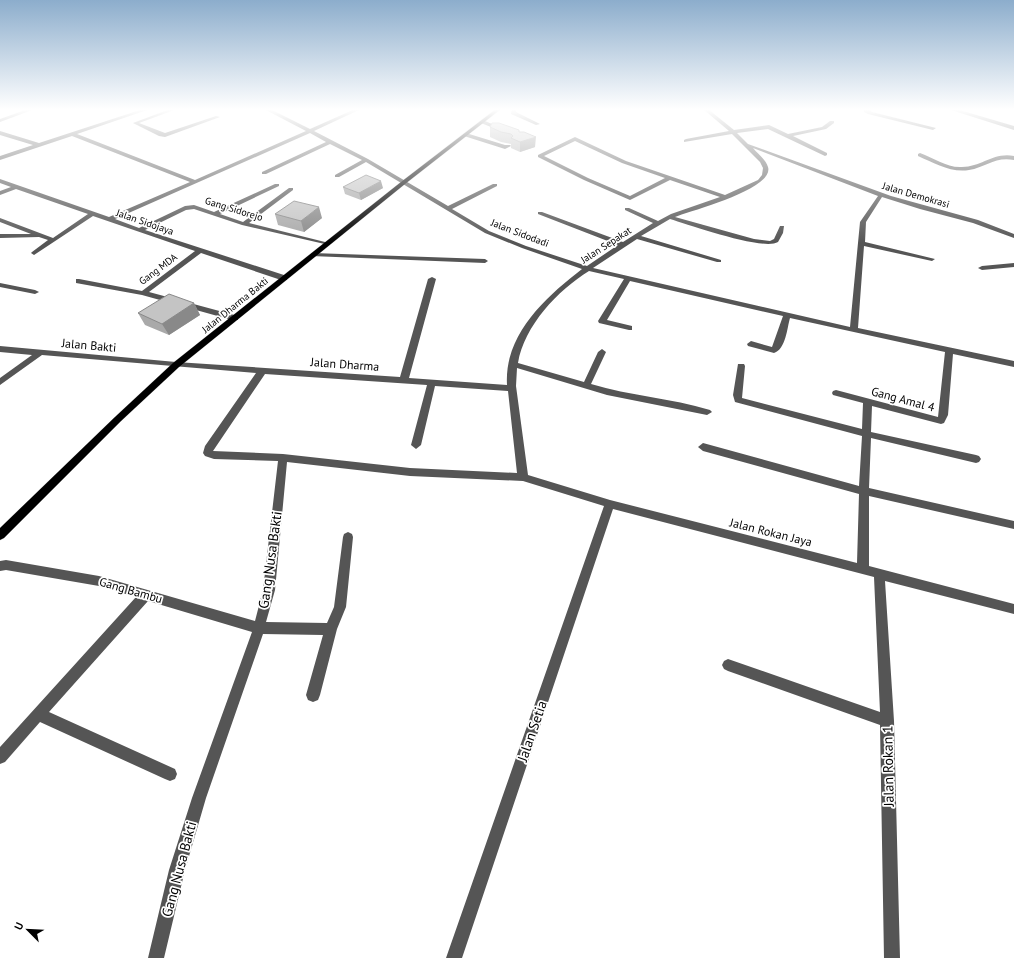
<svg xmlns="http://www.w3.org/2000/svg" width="1014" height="958" font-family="'PT Sans',sans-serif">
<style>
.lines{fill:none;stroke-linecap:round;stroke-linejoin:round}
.major-casing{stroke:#dbdbdb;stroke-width:1}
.minor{fill:#555;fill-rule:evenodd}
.major{fill:#000;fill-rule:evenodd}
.wall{fill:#a9a9a9}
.shaded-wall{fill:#898989}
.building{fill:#c4c4c4;stroke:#898989}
.labels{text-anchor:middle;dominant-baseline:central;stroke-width:3.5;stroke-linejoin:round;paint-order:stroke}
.far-street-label{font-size:10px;fill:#000;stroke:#fff}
.street-label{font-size:12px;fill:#000;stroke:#fff}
.near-street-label{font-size:14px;fill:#000;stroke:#fff}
</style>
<rect width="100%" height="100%" fill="#fff"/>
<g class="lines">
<g class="major-casing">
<path id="major" d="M 496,109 L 501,109 L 405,184 L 179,367 L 121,421 L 4,538 L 0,540 L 0,528 L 115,417 L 173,363 L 401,182 Z"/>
</g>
<path class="minor" d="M 28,109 L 35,109 L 0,122 L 0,119 Z
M 143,109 L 150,109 L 77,134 L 195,180 L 306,131 L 264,109 L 270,109 L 310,129 L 355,109 L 361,109 L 314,131 L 368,159 L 448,206 L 493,184 L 497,184 L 497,186 L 452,209 L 489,231 L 526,246 L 587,266 L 618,245 L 538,214 L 538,212 L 542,212 L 623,242 L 653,223 L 625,210 L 625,208 L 629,208 L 658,221 L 671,214 L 720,197 L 670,180 L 630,200 L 584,180 L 538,157 L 538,155 L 575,137 L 626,161 L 725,195 L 758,180 L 762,175 L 763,168 L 760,162 L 732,134 L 684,142 L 684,140 L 686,139 L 729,131 L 703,109 L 708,109 L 734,130 L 769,125 L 788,134 L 822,127 L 830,121 L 834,121 L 834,123 L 826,129 L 793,136 L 827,153 L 827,155 L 825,156 L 768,129 L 737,133 L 748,144 L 891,196 L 978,220 L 1014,234 L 1014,238 L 973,223 L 920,209 L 882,197 L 866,222 L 865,242 L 935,259 L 932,261 L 864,246 L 858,328 L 1014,361 L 1014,367 L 953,354 L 948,415 L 944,423 L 941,424 L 872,406 L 871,432 L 976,455 L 979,456 L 981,459 L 979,462 L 976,463 L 871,438 L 869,488 L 1014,521 L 1014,529 L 869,496 L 869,566 L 1014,604 L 1014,614 L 885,581 L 894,721 L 900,958 L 884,958 L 880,725 L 728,671 L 724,669 L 722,665 L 724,661 L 728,659 L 880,712 L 874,577 L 613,509 L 462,958 L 446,958 L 604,506 L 523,481 L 410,476 L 287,462 L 275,590 L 266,622 L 327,623 L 334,607 L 343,537 L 344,534 L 348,532 L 352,534 L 353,537 L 346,607 L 337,629 L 320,695 L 318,700 L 313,702 L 308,700 L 306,695 L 323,635 L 263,634 L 206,798 L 185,870 L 164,958 L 148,958 L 169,870 L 192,798 L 252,632 L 148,601 L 49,712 L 175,769 L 177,774 L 175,779 L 170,781 L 165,779 L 40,722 L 5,762 L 0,764 L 0,747 L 136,597 L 99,586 L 6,570 L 0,571 L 0,561 L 6,560 L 99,576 L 255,621 L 263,590 L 278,461 L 214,459 L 205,456 L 203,453 L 205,446 L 256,373 L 42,355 L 0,385 L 0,378 L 32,355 L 0,352 L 0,346 L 176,362 L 400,377 L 428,279 L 432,277 L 436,279 L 409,378 L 507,385 C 504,334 546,297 582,269 L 522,248 L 485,233 L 366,162 L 339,177 L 335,177 L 335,175 L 362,160 L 330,144 L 266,174 L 262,174 L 262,172 L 326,142 L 310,133 L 115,219 L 139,228 L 185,206 L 194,205 L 214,212 L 275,184 L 279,184 L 279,186 L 220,214 L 243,222 L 289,188 L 293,188 L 293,190 L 249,223 L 329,243 L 329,245 L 242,225 L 194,209 L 186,210 L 145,230 L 287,276 L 287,280 L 281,280 L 201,253 L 149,292 L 238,316 L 238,320 L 232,320 L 142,295 L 76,283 L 76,279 L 79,279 L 142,291 L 195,251 L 93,216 L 34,255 L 31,253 L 32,252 L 48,240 L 39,237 L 0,238 L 0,234 L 31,234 L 0,222 L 0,218 L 53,238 L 88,214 L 16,189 L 0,195 L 0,191 L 11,187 L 0,183 L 0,179 L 109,217 L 190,182 L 72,136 L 0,160 L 0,156 L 33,145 L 0,135 L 0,131 L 39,143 ZM 575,141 L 622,163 L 665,178 L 630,196 L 588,178 L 544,156 ZM 753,148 L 878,196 L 860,222 L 850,327 L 593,268 L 637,239 L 717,262 L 721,262 L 721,260 L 641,236 L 670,219 C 690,225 763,251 778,242 L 783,233 L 784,226 L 780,226 L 774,239 L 770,241 L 754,239 L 675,217 C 690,211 775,189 768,167 C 766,160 758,154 753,148 ZM 589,271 L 624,279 L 598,321 L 599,323 L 629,330 L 632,330 L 632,326 L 607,320 L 630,281 L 783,316 L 772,347 L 751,341 L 747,344 L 748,346 L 774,353 C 786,349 787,328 790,318 L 945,352 L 938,417 L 836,390 L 833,391 L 832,393 L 833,395 L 863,403 L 862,429 L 742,398 L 745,366 L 744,364 L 738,364 L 733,395 L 735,402 L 862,436 L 859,486 L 703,443 L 698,447 L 703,451 L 859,494 L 857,563 L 610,500 L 528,475 L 516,386 L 517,368 L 607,395 L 707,415 L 712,412 L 710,410 C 671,398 630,396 591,384 L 606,352 L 602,349 L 598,352 L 584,382 L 518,363 C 524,326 558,290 589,271 ZM 265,374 L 427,385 L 411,445 L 416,449 L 421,445 L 435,386 L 508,391 L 517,473 L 410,468 L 283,454 L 213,451 Z
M 170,109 L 177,109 L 139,123 L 165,133 L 216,116 L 220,117 L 165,137 L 159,136 L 133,123 Z
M 512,109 L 516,109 L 516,112 L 540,124 L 536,125 L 511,114 Z
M 864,109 L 868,109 L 872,112 L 936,128 L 933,130 L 868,114 L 864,112 Z
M 948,109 L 956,109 L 1014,126 L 1014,130 Z
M 481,121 L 485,121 L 506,130 L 501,131 L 481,123 Z
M 466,133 L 505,145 L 510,145 L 511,146 L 505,149 L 464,136 L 463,135 Z
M 920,153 C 934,158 947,168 962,167 C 982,167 993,152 1014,156 L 1014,160 C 996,156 986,167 969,170 C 951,173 934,163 918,156 L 918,154 Z
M 313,253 L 485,259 L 488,261 L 485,263 L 311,256 L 311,254 Z
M 1014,263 L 1014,267 L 982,270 L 978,268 L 982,266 Z
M 0,283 L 35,290 L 39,292 L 35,294 L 0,287 Z"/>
<use href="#major" class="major"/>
</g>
<path class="wall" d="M 490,127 L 519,132 L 535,147 L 520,152 L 511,148 L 511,144 L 501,142 L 490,137 Z
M 343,187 L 383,188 L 361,200 L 345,194 Z
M 275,214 L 322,218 L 304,232 L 278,225 Z
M 194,303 L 200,315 L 169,335 L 145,325 L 138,313 Z"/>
<path class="shaded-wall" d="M 536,137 L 535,147 L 520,152 L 520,142 Z
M 381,181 L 383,188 L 361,200 L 359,193 Z
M 319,207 L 322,218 L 304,232 L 301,221 Z
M 194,303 L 200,315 L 169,335 L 162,324 Z"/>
<path class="building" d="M 492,123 L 499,123 L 519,130 L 519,132 L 524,132 L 536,137 L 520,142 L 511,138 L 513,136 L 511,134 L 501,132 L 490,127 Z
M 366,175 L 381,181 L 359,193 L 343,187 Z
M 294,201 L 319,207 L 301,221 L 275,214 Z
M 169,294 L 194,303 L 162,324 L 138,313 Z"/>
<linearGradient id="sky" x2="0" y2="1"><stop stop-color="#8cadcc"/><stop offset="0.45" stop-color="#fff"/><stop offset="1" stop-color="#fff" stop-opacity="0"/></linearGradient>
<rect width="1014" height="243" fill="url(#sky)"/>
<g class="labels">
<g class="far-street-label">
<text transform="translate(916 195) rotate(16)">Jalan Demokrasi</text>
<text transform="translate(234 209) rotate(17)">Gang Sidorejo</text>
<text transform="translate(145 222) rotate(19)">Jalan Sidojaya</text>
<text transform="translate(520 233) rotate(21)">Jalan Sidodadi</text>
<text transform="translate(606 245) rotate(-33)">Jalan Sepakat</text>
<text transform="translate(158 269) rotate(-37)">Gang MDA</text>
<text transform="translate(235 305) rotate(-39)">Jalan Dharma Bakti</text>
</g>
<g class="street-label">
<text transform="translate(89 345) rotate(5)">Jalan Bakti</text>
<text transform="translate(345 364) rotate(4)">Jalan Dharma</text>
<text transform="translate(903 399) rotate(15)">Gang Amal 4</text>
<text transform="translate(771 532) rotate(14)">Jalan Rokan Jaya</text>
<text transform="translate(131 590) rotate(16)">Gang Bambu</text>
</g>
<g class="near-street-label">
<text transform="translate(270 560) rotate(-82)">Gang Nusa Bakti</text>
<text transform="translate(532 731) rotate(-71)">Jalan Setia</text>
<text transform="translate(888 766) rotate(-91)">Jalan Rokan 1</text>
<text transform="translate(179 869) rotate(-75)">Gang Nusa Bakti</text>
</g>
</g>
<g transform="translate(28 930) rotate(294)" stroke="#ffffff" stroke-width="3" paint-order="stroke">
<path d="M0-3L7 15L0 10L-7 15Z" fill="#000000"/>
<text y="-6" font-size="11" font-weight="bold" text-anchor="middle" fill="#000000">U</text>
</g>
</svg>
